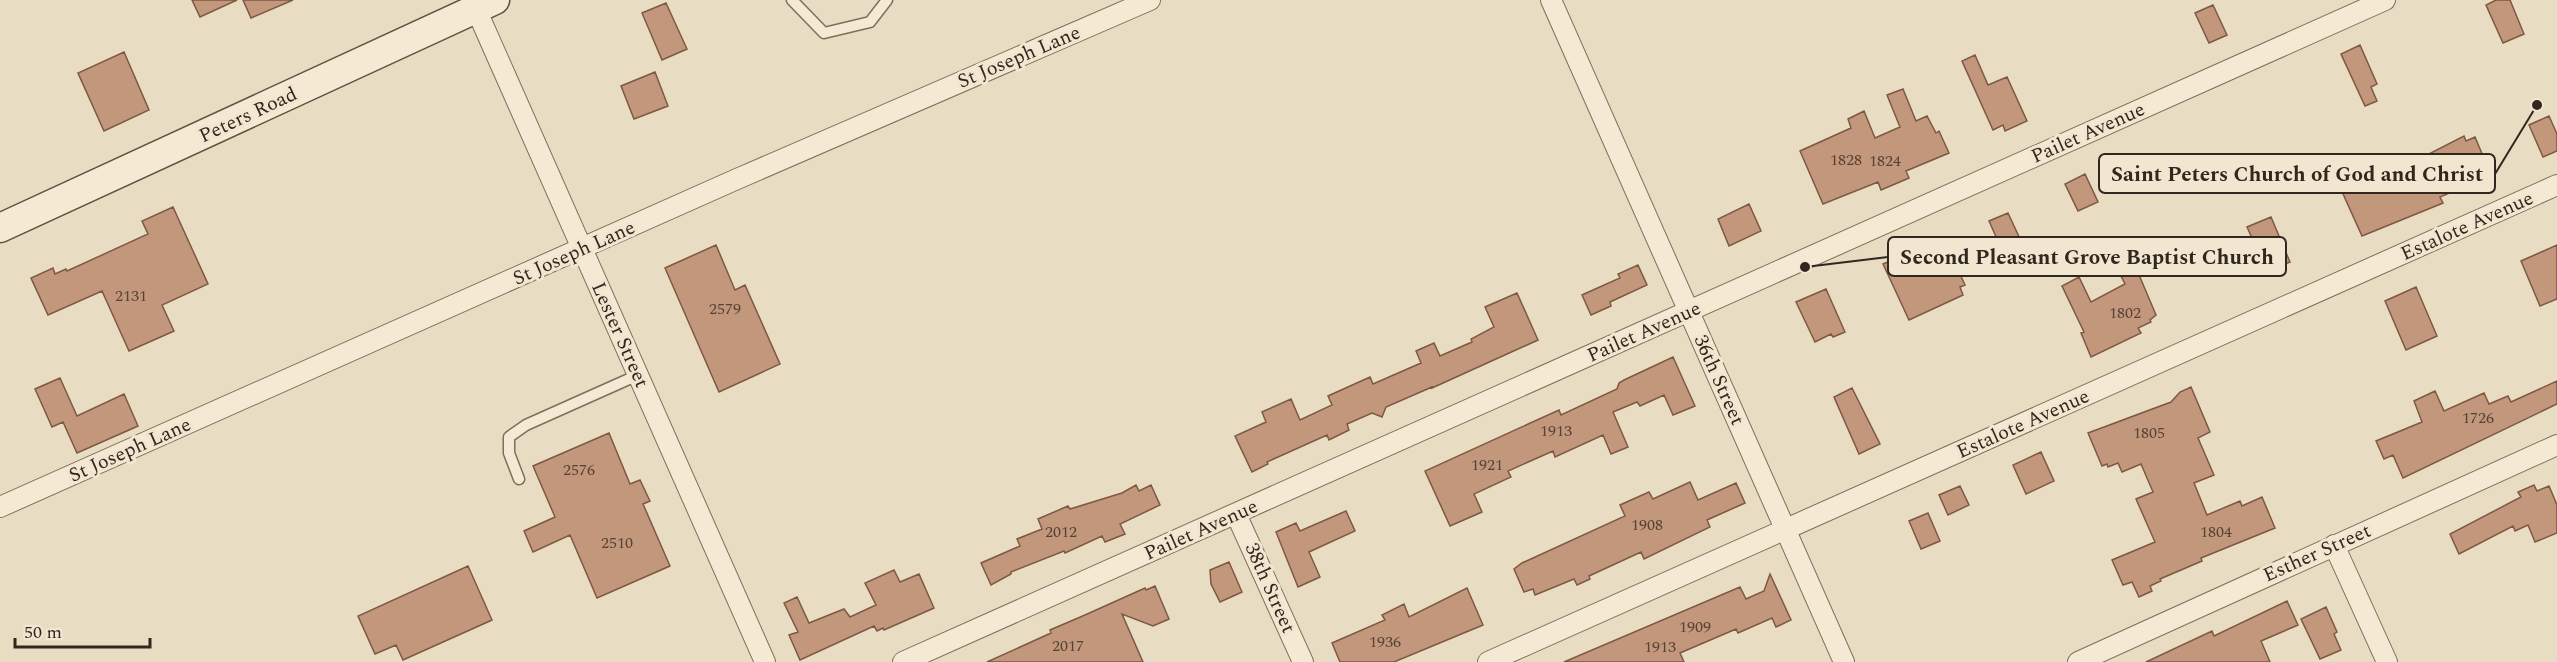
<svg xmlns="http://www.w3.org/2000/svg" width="2557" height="662" font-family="Spectral,serif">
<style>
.building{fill:#c3977b;stroke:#7d5843;stroke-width:1.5}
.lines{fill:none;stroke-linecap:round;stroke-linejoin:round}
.lane-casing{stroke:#806e5b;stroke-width:13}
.street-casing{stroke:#806e5b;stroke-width:22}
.secondary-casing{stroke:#624f3e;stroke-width:31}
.lane{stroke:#f4ead4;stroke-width:10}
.street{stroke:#f4ead4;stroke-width:20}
.secondary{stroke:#f4ead4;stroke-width:28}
.labels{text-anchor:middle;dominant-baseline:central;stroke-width:6;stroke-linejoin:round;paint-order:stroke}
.number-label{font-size:16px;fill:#564335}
.street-label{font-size:20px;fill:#32271e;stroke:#f1e6d0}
.leader{fill:none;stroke:#32271e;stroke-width:2}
.callout-dot{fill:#32271e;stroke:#f1e6d0;stroke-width:2}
.callout{fill:#f1e6d0;stroke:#32271e;stroke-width:2}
.callout-label{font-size:21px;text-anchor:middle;font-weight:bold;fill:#32271e}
</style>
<rect width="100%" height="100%" fill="#e8dcc2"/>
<path class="building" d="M 192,0 L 237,0 L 200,17 Z
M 243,0 L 293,0 L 251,18 Z
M 2496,0 L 2510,0 L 2524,34 L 2503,43 L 2486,5 Z
M 666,3 L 687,49 L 662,60 L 642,13 Z
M 2213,5 L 2227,35 L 2209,43 L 2195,13 Z
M 2360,45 L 2377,84 L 2371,87 L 2377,101 L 2365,106 L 2341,54 Z
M 124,52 L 149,110 L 104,131 L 78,73 Z
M 1975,55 L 1988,85 L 2007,77 L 2027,121 L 2005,131 L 2003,125 L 1993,130 L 1962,61 Z
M 655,72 L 668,106 L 634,119 L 621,86 Z
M 1903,89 L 1916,121 L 1927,116 L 1936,133 L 1939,131 L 1949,153 L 1906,171 L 1909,178 L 1881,190 L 1878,182 L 1823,204 L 1800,151 L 1851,128 L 1848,119 L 1864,111 L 1875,138 L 1900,127 L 1887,95 Z
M 2549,116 L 2557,134 L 2557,151 L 2543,157 L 2529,125 Z
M 2464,136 L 2466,141 L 2475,137 L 2491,175 L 2440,197 L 2443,203 L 2362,236 L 2335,176 L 2352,168 L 2363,192 L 2414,169 L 2411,163 Z
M 2085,174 L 2098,202 L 2078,211 L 2065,184 Z
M 1749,204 L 1761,231 L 1729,246 L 1718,219 Z
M 173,207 L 208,284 L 162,305 L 174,331 L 129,351 L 102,291 L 48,315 L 31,278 L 53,268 L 55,274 L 66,269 L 67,271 L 148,234 L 142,221 Z
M 2008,213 L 2020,239 L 2001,248 L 1989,221 Z
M 2271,217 L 2290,262 L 2267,272 L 2247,227 Z
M 1946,243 L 1965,285 L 1960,287 L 1963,295 L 1909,320 L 1883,264 L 1927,246 L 1929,251 Z
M 716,245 L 735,290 L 745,285 L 780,364 L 719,392 L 665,268 Z
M 2557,245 L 2557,299 L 2540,306 L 2521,261 Z
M 2134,263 L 2156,315 L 2150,320 L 2151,322 L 2138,328 L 2141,333 L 2091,357 L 2081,333 L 2084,332 L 2062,286 L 2079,277 L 2091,302 L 2125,284 L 2118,270 Z
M 1638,265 L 1647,285 L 1610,302 L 1611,306 L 1591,315 L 1582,295 L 1620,278 L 1618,274 Z
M 2416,287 L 2437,336 L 2406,350 L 2385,301 Z
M 1826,289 L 1845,332 L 1833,337 L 1831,334 L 1815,342 L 1796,302 Z
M 1517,293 L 1538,340 L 1432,388 L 1432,387 L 1386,407 L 1382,417 L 1372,413 L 1347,424 L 1349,430 L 1329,440 L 1327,435 L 1267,462 L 1268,464 L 1252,472 L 1235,436 L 1266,422 L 1262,412 L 1291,399 L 1300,420 L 1332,405 L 1328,396 L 1370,377 L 1373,384 L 1421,363 L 1416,351 L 1434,343 L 1440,356 L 1472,342 L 1471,339 L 1494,327 L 1485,307 Z
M 1673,357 L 1695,406 L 1673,415 L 1664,395 L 1640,406 L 1637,402 L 1613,412 L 1628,447 L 1611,454 L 1603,435 L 1555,457 L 1553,451 L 1508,471 L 1511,477 L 1474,494 L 1482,512 L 1450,526 L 1425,471 L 1559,410 L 1561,415 L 1617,389 L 1619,383 L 1624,380 Z
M 60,378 L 77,416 L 124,394 L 138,426 L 77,453 L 63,422 L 52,427 L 35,389 Z
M 2557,381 L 2557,404 L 2403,478 L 2393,455 L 2384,459 L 2376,441 L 2422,422 L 2414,401 L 2435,391 L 2444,411 L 2484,393 L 2489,404 L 2508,396 L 2511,402 Z
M 2191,387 L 2210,432 L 2198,438 L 2214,475 L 2194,483 L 2207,515 L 2240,501 L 2242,506 L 2262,497 L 2275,528 L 2201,558 L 2202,561 L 2160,579 L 2161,581 L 2150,586 L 2152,591 L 2139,597 L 2132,582 L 2123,585 L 2112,560 L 2155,542 L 2136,499 L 2153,492 L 2141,464 L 2122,472 L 2118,463 L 2108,467 L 2107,464 L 2102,466 L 2088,433 L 2171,402 L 2180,392 Z
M 1852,388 L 1880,444 L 1859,454 L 1834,397 Z
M 609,433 L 630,484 L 640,480 L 650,501 L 643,504 L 670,566 L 597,598 L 570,535 L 533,552 L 524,531 L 555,517 L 533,466 Z
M 2041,452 L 2054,481 L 2026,494 L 2013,465 Z
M 1690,482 L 1698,500 L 1736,483 L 1745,503 L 1707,520 L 1710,527 L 1644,559 L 1641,552 L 1589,576 L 1590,579 L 1577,585 L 1574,579 L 1535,595 L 1533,589 L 1524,592 L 1514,569 L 1522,563 L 1625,516 L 1620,505 L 1649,492 L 1653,499 Z
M 1136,485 L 1139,491 L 1151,485 L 1160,505 L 1120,524 L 1125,534 L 1105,542 L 1102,536 L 1065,553 L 1064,551 L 1011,572 L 1011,574 L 991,585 L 981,563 L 1020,546 L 1017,539 L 1042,529 L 1038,519 L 1068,506 L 1070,509 L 1122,493 Z
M 2534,485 L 2537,491 L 2549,486 L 2557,505 L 2557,533 L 2535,542 L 2528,525 L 2515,531 L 2513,526 L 2459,554 L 2450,534 L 2521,497 L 2518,492 Z
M 1960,486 L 1969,505 L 1948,515 L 1939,495 Z
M 1346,511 L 1355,531 L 1309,552 L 1320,577 L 1298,587 L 1276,532 L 1296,523 L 1300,531 Z
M 1928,513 L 1940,541 L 1921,549 L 1909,521 Z
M 1229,562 L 1242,592 L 1220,602 L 1211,584 L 1210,570 Z
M 468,566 L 492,620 L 403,660 L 396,645 L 375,654 L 358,616 Z
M 894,570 L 900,582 L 919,574 L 934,608 L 884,630 L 883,628 L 877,631 L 874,626 L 800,660 L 789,635 L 798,632 L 784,603 L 797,597 L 809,623 L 844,609 L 850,617 L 876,605 L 865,583 Z
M 1770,574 L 1791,620 L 1776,627 L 1772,618 L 1738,633 L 1736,629 L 1680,653 L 1684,662 L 1564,662 L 1740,587 L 1746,599 L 1764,591 Z
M 1155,586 L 1169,619 L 1153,626 L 1122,614 L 1143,662 L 987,662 L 1051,633 L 1050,630 L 1085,615 L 1145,588 L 1146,590 Z
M 1467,588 L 1483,625 L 1394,662 L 1340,662 L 1332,643 L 1385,620 L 1382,615 L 1404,604 L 1409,617 Z
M 2287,601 L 2298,625 L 2261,641 L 2270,662 L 2146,662 L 2212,631 L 2214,636 Z
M 2326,607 L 2337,632 L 2334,634 L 2341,650 L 2320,659 L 2301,619 Z"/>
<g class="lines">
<g class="lane-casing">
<path id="lane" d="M 792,0 L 824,33 L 870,22 L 887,0
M 519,479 L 509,453 L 509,437 L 526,425 L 638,375"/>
</g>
<g class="street-casing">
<path id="street" d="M 1551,0 L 1844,662
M 476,9 L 765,662
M 0,507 L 737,179 L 1150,0
M 1236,514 L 1303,662
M 2334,545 L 2387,662
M 903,662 L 2385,0
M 1488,662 L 2557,185
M 2078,662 L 2557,445"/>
</g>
<g class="secondary-casing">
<path id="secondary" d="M 0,228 L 495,0"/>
</g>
<use href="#lane" class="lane"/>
<use href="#street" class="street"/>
<use href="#secondary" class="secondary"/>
</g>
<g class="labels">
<g class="number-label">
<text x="1846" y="160">1828</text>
<text x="1885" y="161">1824</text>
<text x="131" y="296">2131</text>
<text x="725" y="309">2579</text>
<text x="2125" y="313">1802</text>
<text x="2478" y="418">1726</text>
<text x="1556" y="431">1913</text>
<text x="2149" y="433">1805</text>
<text x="1487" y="465">1921</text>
<text x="579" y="470">2576</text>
<text x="1647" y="525">1908</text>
<text x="1061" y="532">2012</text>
<text x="2216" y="532">1804</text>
<text x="617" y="543">2510</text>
<text x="1695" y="627">1909</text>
<text x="1385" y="642">1936</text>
<text x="1068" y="646">2017</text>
<text x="1660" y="647">1913</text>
</g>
<g class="street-label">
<text transform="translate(1019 57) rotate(-23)">St Joseph Lane</text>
<text transform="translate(248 115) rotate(-25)">Peters Road</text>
<text transform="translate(2088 133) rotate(-24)">Pailet Avenue</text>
<text transform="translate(2467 226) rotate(-24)">Estalote Avenue</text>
<text transform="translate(574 253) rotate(-24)">St Joseph Lane</text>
<text transform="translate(1644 332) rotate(-24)">Pailet Avenue</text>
<text transform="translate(620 335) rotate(66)">Lester Street</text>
<text transform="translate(1719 380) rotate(66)">36th Street</text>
<text transform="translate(2023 424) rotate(-24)">Estalote Avenue</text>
<text transform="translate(130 450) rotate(-24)">St Joseph Lane</text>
<text transform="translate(1201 530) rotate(-24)">Pailet Avenue</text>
<text transform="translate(2317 553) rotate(-24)">Esther Street</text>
<text transform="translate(1270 588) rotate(66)">38th Street</text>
</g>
</g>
<path class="leader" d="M2537 105L2495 174M1805 267L1888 257"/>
<g class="callout-dot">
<circle cx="2537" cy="105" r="6"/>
<circle cx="1805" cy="267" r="6"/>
</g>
<g class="callout">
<rect x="2099" y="154" width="396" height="39" rx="6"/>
<rect x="1888" y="237" width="398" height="39" rx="6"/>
</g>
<g class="callout-label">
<text x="2297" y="181">Saint Peters Church of God and Christ</text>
<text x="2087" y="264">Second Pleasant Grove Baptist Church</text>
</g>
<path d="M15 638v9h135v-9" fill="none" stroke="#32271e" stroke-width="3"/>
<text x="24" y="638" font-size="18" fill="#32271e" stroke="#f1e6d0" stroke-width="4.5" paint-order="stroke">50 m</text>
</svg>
